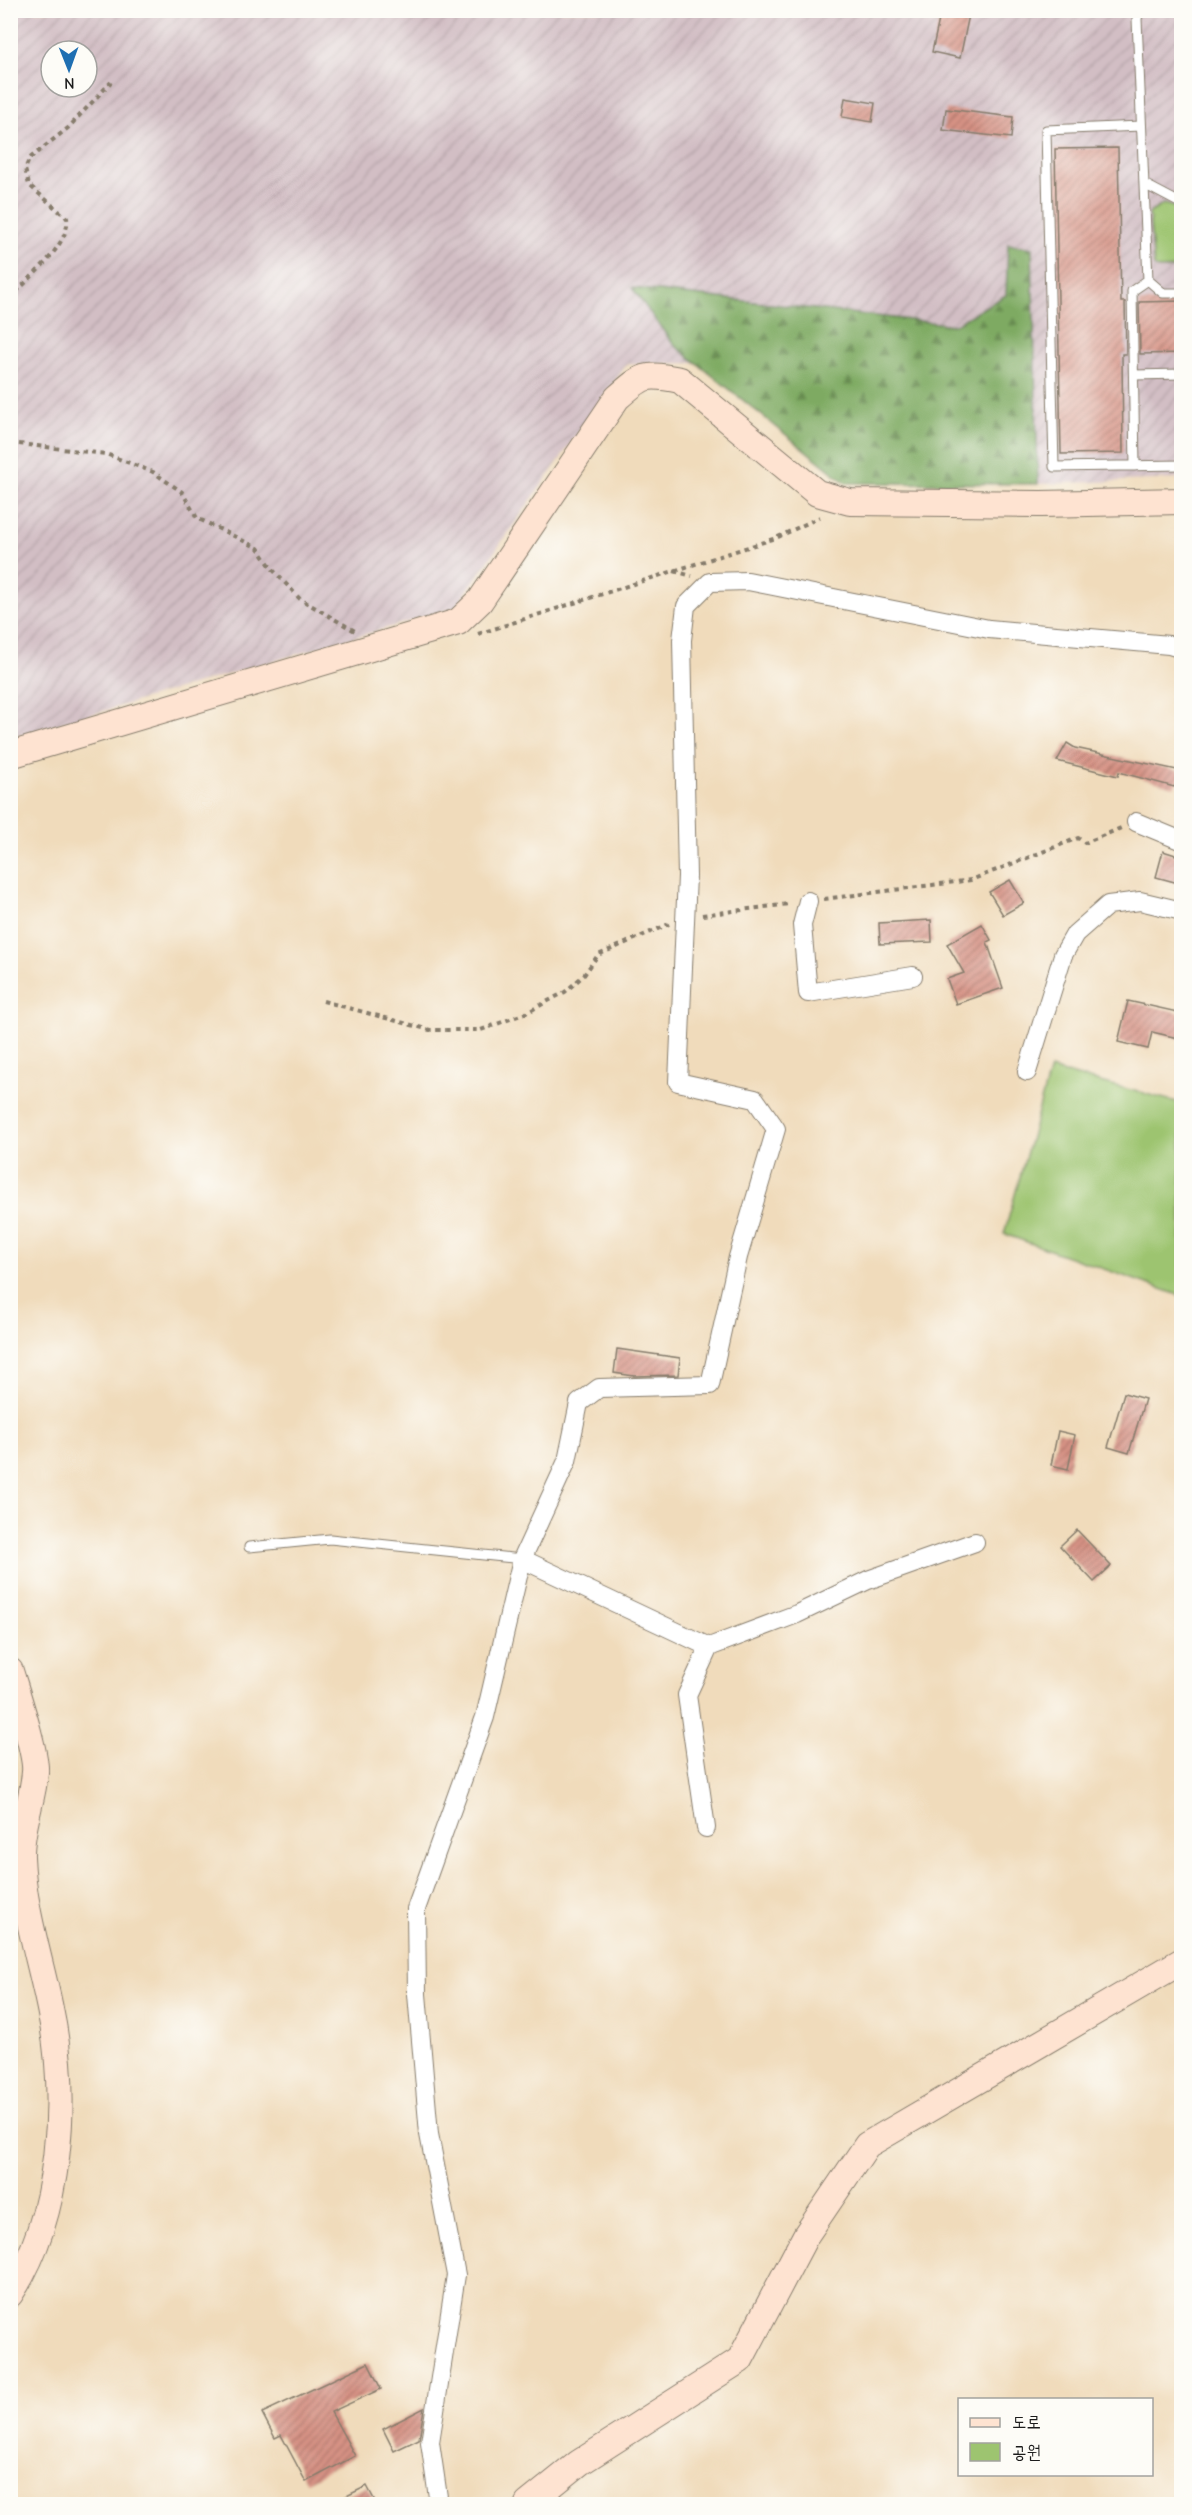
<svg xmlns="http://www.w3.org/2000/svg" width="1192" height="2515" font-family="'Comic Neue','Poor Story',sans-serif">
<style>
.industrial{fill:url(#industrial-furrows);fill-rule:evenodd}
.green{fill:#9dc470;stroke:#5c7046;stroke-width:1.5}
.forest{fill:url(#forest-firs);stroke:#4d633f;stroke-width:1.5}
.building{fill:url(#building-hatch)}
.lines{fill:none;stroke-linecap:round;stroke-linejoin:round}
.lane-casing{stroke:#867c6c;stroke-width:11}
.street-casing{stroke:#867c6c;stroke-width:20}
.secondary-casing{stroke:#867c6c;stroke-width:28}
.path{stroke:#867c6c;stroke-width:4;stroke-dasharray:4.5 4.5;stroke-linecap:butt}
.lane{stroke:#fff;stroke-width:9}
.street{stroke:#fff;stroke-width:18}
.secondary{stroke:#fee3d1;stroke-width:26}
</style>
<defs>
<pattern id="industrial-furrows" width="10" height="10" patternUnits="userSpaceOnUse" patternTransform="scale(1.5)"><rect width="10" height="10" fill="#d2bec4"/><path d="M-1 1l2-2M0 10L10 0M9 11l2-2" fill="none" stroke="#b4a3a8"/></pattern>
<pattern id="forest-firs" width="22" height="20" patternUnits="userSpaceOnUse" patternTransform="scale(1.5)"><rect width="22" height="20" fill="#7eaa62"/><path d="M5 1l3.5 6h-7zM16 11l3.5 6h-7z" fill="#668a50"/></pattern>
<pattern id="building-hatch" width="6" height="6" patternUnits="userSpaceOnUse" patternTransform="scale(1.5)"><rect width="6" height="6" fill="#d69284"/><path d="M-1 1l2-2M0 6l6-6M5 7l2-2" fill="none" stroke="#ad766b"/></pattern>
</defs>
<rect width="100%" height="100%" fill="#fdfcf7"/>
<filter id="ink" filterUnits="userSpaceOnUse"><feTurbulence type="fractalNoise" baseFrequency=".0167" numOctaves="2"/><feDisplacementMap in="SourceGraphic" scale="12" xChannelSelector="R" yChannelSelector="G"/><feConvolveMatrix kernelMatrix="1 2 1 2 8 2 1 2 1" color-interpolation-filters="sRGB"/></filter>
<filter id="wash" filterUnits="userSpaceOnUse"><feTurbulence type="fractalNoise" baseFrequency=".008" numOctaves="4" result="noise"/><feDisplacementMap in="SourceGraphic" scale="24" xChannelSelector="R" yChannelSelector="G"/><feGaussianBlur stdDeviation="1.35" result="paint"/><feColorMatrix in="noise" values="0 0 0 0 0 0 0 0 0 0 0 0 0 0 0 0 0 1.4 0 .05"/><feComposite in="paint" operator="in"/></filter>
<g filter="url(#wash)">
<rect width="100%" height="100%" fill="#f0dbbb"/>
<path class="industrial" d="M 11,11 L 1181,11 L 1181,479 L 1038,484 L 846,483 L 697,363 L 627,364 L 455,608 L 11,738 ZM 51,51 L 87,51 L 87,87 L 51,87 Z"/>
<path class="green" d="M 1164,204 L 1181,209 L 1181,268 L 1158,269 L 1154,266 L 1149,213 Z
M 1050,1069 L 1181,1103 L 1181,1296 L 1004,1234 Z"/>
<path class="forest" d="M 1008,244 L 1032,248 L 1038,484 L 846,483 L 673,344 L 632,288 L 954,325 L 1006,295 Z"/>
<g id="blocks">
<path class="building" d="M 941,10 L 970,10 L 960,58 L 932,52 Z
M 845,98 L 875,103 L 872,122 L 842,117 Z
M 946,109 L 1013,117 L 1011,138 L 943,130 Z
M 1118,148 L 1121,302 L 1125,302 L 1126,354 L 1122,354 L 1123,453 L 1061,454 L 1055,149 Z
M 1182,301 L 1182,353 L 1140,354 L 1139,302 Z
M 1067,743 L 1075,748 L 1182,771 L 1182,775 L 1174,787 L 1119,772 L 1118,776 L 1057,761 Z
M 1163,851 L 1182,857 L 1182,884 L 1156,877 Z
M 1010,880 L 1024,903 L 1003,915 L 989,892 Z
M 931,920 L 932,942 L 880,944 L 879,923 Z
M 982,924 L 991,940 L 987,942 L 1003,988 L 956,1004 L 947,979 L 964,973 L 947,944 Z
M 1128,1001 L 1182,1013 L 1182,1039 L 1152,1032 L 1148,1049 L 1118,1042 Z
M 617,1349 L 680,1358 L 678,1375 L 634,1376 L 614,1373 Z
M 1124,1393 L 1145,1399 L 1129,1453 L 1108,1447 Z
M 1058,1431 L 1075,1435 L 1068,1469 L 1051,1465 Z
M 1077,1530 L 1111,1566 L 1094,1582 L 1060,1546 Z
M 368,2363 L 381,2389 L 331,2412 L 355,2456 L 306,2482 L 281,2435 L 275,2438 L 262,2413 Z
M 424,2408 L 419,2439 L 394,2451 L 383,2429 Z
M 367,2486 L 377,2505 L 328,2505 Z"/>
</g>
</g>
<g filter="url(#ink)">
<use href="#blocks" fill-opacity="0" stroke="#867c6c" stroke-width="1.5"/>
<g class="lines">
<g class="lane-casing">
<path id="lane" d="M 1139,10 L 1137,19 L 1148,280 L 1163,293 L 1182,293
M 1141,126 L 1046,130 L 1054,467 L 1182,465
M 1144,184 L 1182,204
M 1134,375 L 1182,374
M 1135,466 L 1132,291 L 1148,280
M 249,1547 L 330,1539 L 522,1559"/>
</g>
<g class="street-casing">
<path id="street" d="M 1136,822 L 1182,841
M 808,901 L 802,925 L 808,993 L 913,976
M 1027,1072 L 1063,955 L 1075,934 L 1108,905 L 1140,901 L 1182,911
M 522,1559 L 709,1647 L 797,1614 L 868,1580 L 975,1542
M 706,1828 L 687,1695 L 709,1647
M 439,2504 L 430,2442 L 456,2275 L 429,2134 L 417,1994 L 416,1909 L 485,1717 L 522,1559 L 567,1461 L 579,1403 L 599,1388 L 710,1385 L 738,1257 L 776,1129 L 755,1099 L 678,1082 L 687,876 L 682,640 L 686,606 L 710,582 L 748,581 L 989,629 L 1169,645 L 1182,649"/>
</g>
<g class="secondary-casing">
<path id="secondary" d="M 10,755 L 458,622 L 480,601 L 617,398 C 643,375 645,373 680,380 L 817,493 L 850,502 L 1041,504 L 1182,501
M 10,1671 C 16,1691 37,1755 35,1772 C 33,1800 20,1829 21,1857 C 23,1908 40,1959 50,2009 C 69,2097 61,2217 10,2294
M 528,2504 L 579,2463 L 740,2360 L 806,2235 L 867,2145 L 1182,1961"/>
</g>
<path class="path" d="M 10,298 C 28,279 71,244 67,218 L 29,185 L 25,169 L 30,158 L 68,128 L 111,82
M 10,443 L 106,454 L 153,472 L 182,492 L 197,518 L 258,548 L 274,571 L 300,599 L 355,631
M 674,571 L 692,576
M 478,634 L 776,538 L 820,517
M 824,899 L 971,880 L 1078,838 L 1085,843 L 1121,828
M 702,915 L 789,904
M 323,1001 L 430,1030 L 481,1030 L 526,1013 L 565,992 L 584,975 L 598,955 L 669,924"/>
<use href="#lane" class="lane"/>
<use href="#street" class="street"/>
<use href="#secondary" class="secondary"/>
</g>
</g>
<rect width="1192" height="2515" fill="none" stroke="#fdfcf7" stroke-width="36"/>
<rect x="958" y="2398" width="195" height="78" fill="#fdfcf7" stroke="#a3a29f" stroke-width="1.5"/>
<rect x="970" y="2418" width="30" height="9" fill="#fee3d1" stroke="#a3a29f" stroke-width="1.5"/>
<text x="1012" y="2428" font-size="18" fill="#1c1c1c">도로</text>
<rect x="970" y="2443" width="30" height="18" fill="#9dc470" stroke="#a3a29f" stroke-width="1.5"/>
<text x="1012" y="2458" font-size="18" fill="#1c1c1c">공원</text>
<g transform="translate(69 69) rotate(179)"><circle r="28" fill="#fdfcf7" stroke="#a3a29f" stroke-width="1.5"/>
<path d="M0-4.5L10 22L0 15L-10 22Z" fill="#1f6fb2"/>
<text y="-9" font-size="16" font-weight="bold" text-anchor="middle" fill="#1c1c1c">N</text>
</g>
</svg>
